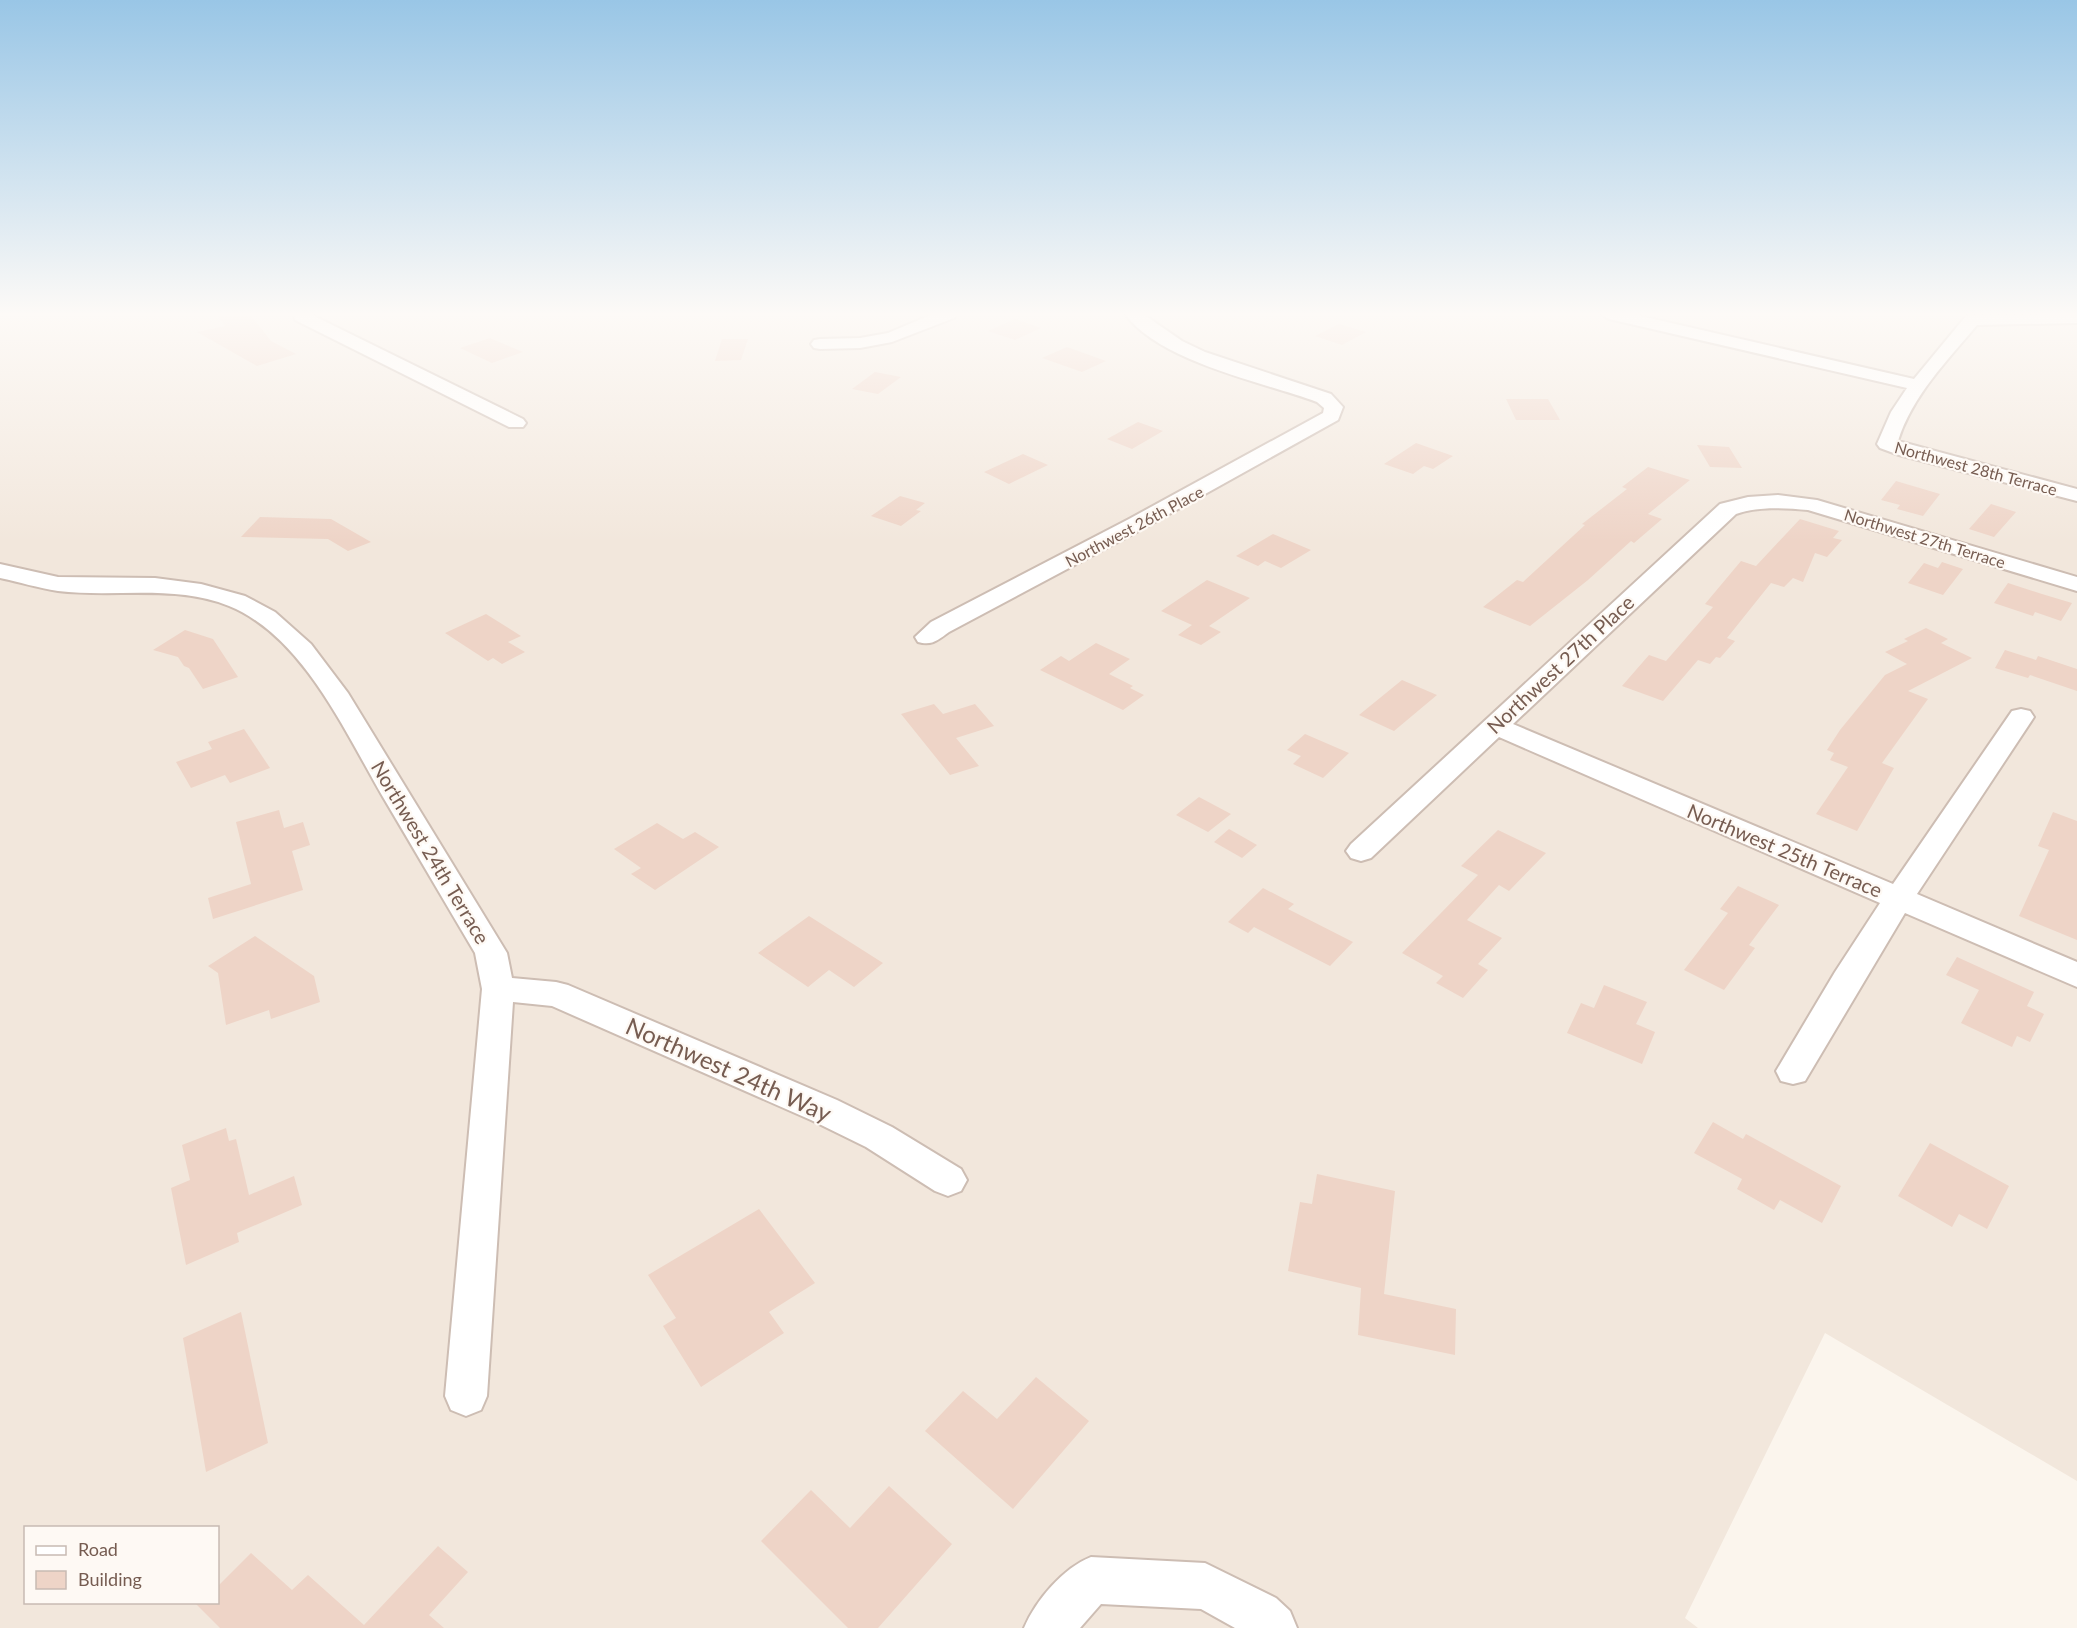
<svg xmlns="http://www.w3.org/2000/svg" width="2077" height="1628" font-family="Lato,sans-serif">
<style>
.residential{fill:#f2e7dc;fill-rule:evenodd}
.building{fill:#eed4c7}
.lines{fill:none;stroke-linecap:round;stroke-linejoin:round}
.minor-casing{stroke:#cdbdb3;stroke-width:4}
.minor{fill:#fff;fill-rule:evenodd}
.labels{text-anchor:middle;dominant-baseline:central;stroke-width:4.5;stroke-linejoin:round;paint-order:stroke}
.far-street-label{font-size:16px;fill:#765c51;stroke:#fef9f4}
.street-label{font-size:20px;fill:#765c51;stroke:#fef9f4}
.near-street-label{font-size:24px;fill:#765c51;stroke:#fef9f4}
</style>
<rect width="100%" height="100%" fill="#fbf5ed"/>
<path class="residential" d="M 0,314 L 2077,314 L 2077,1481 L 1825,1333 L 1685,1618 L 1698,1628 L 0,1628 ZM 26,1528 L 218,1528 L 218,1602 L 26,1602 Z"/>
<path class="building" d="M 216,314 L 250,314 L 271,341 L 296,354 L 257,366 L 197,332 L 225,326 Z
M 1015,319 L 1041,328 L 1015,340 L 988,331 Z
M 1339,324 L 1366,332 L 1342,345 L 1315,336 Z
M 490,338 L 523,352 L 492,363 L 460,348 Z
M 722,339 L 748,339 L 741,360 L 715,361 Z
M 1067,347 L 1106,361 L 1082,372 L 1042,358 Z
M 875,372 L 901,377 L 878,394 L 852,389 Z
M 1506,399 L 1548,399 L 1560,420 L 1516,420 Z
M 1138,422 L 1163,431 L 1132,449 L 1107,439 Z
M 1416,443 L 1453,456 L 1433,469 L 1424,466 L 1413,474 L 1384,464 Z
M 1697,445 L 1729,447 L 1742,468 L 1710,467 Z
M 1023,454 L 1048,465 L 1009,484 L 984,472 Z
M 1648,467 L 1690,480 L 1648,514 L 1662,519 L 1634,543 L 1631,541 L 1588,580 L 1530,626 L 1483,607 L 1517,580 L 1523,582 L 1585,525 L 1582,524 L 1627,489 L 1622,487 Z
M 1896,481 L 1940,494 L 1923,516 L 1897,509 L 1900,505 L 1881,500 Z
M 900,496 L 925,503 L 916,510 L 921,511 L 901,526 L 871,516 Z
M 1991,504 L 2016,512 L 1994,537 L 1969,529 Z
M 260,517 L 331,519 L 371,542 L 348,551 L 328,539 L 241,537 Z
M 1800,519 L 1839,531 L 1833,538 L 1842,540 L 1827,557 L 1815,553 L 1803,582 L 1793,578 L 1784,587 L 1771,583 L 1727,638 L 1735,641 L 1720,658 L 1716,657 L 1710,664 L 1698,660 L 1663,701 L 1622,686 L 1649,655 L 1666,661 L 1713,607 L 1705,604 L 1741,561 L 1756,566 Z
M 1273,534 L 1311,550 L 1281,568 L 1265,561 L 1258,566 L 1236,556 Z
M 1942,562 L 1963,569 L 1943,595 L 1908,583 L 1924,563 L 1938,568 Z
M 1207,580 L 1250,598 L 1209,626 L 1221,632 L 1201,645 L 1178,635 L 1192,625 L 1161,611 Z
M 2008,583 L 2042,594 L 2072,603 L 2061,621 L 2035,612 L 2033,616 L 1994,603 Z
M 486,614 L 521,636 L 508,642 L 525,652 L 502,664 L 493,658 L 488,661 L 445,633 Z
M 1926,628 L 1948,639 L 1941,643 L 1972,658 L 1908,691 L 1928,699 L 1882,763 L 1894,768 L 1857,831 L 1816,814 L 1848,767 L 1830,760 L 1834,753 L 1827,750 L 1840,730 L 1885,675 L 1907,664 L 1885,652 L 1908,641 L 1904,639 Z
M 185,630 L 213,639 L 238,677 L 203,689 L 189,668 L 184,666 L 178,657 L 153,650 Z
M 1096,643 L 1130,659 L 1109,674 L 1133,686 L 1130,688 L 1144,695 L 1123,710 L 1040,670 L 1061,656 L 1069,661 Z
M 2005,650 L 2036,660 L 2038,656 L 2077,669 L 2077,691 L 2030,675 L 2028,678 L 1995,668 Z
M 1402,680 L 1437,695 L 1394,731 L 1359,715 Z
M 934,704 L 943,714 L 975,704 L 994,726 L 956,738 L 979,766 L 950,775 L 901,714 Z
M 244,729 L 270,768 L 230,783 L 225,775 L 191,788 L 176,762 L 212,749 L 208,742 Z
M 1305,734 L 1349,753 L 1323,778 L 1293,764 L 1301,756 L 1287,750 Z
M 1199,797 L 1231,814 L 1208,832 L 1176,815 Z
M 279,810 L 284,828 L 303,822 L 310,845 L 292,851 L 303,890 L 213,919 L 208,898 L 251,884 L 236,822 Z
M 2053,812 L 2077,821 L 2077,940 L 2019,916 L 2049,850 L 2038,846 Z
M 657,823 L 683,839 L 695,832 L 719,847 L 655,890 L 631,874 L 641,868 L 614,849 Z
M 1229,829 L 1257,845 L 1242,858 L 1214,842 Z
M 1498,830 L 1546,853 L 1509,891 L 1499,885 L 1467,920 L 1502,938 L 1478,964 L 1488,970 L 1463,998 L 1436,983 L 1443,976 L 1402,953 L 1478,875 L 1461,866 Z
M 1738,886 L 1779,905 L 1749,945 L 1755,948 L 1724,990 L 1684,970 L 1728,913 L 1720,909 Z
M 1263,888 L 1294,904 L 1288,909 L 1353,942 L 1330,966 L 1254,927 L 1248,933 L 1228,922 Z
M 809,916 L 883,963 L 854,987 L 829,970 L 808,987 L 758,953 Z
M 255,936 L 314,976 L 320,1002 L 271,1019 L 269,1010 L 226,1025 L 218,973 L 208,966 Z
M 1957,957 L 2034,992 L 2027,1006 L 2044,1014 L 2030,1042 L 2017,1036 L 2012,1047 L 1961,1023 L 1979,990 L 1946,975 Z
M 1604,985 L 1647,1002 L 1636,1024 L 1655,1032 L 1642,1064 L 1567,1033 L 1581,1003 L 1594,1008 Z
M 1713,1122 L 1743,1139 L 1746,1134 L 1841,1186 L 1822,1223 L 1780,1200 L 1774,1210 L 1737,1189 L 1742,1179 L 1694,1153 Z
M 226,1128 L 229,1141 L 236,1139 L 249,1195 L 294,1176 L 302,1205 L 237,1233 L 239,1242 L 186,1265 L 171,1188 L 190,1180 L 182,1145 Z
M 1930,1143 L 2009,1186 L 1987,1229 L 1959,1214 L 1952,1227 L 1898,1196 Z
M 1317,1174 L 1395,1191 L 1384,1294 L 1456,1309 L 1455,1355 L 1358,1335 L 1361,1288 L 1288,1271 L 1300,1202 L 1312,1204 Z
M 759,1209 L 815,1283 L 769,1312 L 784,1333 L 701,1387 L 663,1326 L 676,1318 L 648,1275 Z
M 241,1312 L 268,1443 L 206,1472 L 183,1338 Z
M 1036,1377 L 1089,1421 L 1013,1509 L 925,1431 L 963,1391 L 997,1419 Z
M 889,1486 L 952,1544 L 878,1628 L 848,1628 L 761,1541 L 811,1490 L 850,1528 Z
M 438,1546 L 468,1572 L 429,1615 L 444,1628 L 220,1628 L 194,1602 L 218,1602 L 218,1586 L 251,1553 L 292,1590 L 308,1575 L 364,1625 Z"/>
<g class="lines">
<g class="minor-casing">
<path id="minor" d="M 294,314 L 310,314 L 523,419 L 526,423 L 523,427 L 509,427 L 295,320 Z
M 933,314 L 956,314 L 954,318 L 892,342 L 860,348 L 820,349 L 814,348 L 811,344 L 814,340 L 820,339 L 860,338 L 888,333 Z
M 1125,314 L 1143,314 L 1182,341 L 1205,352 L 1331,394 L 1343,407 L 1338,420 L 1144,528 L 949,632 C 938,640 932,646 918,642 L 915,637 L 931,622 L 1129,519 L 1323,413 L 1324,408 L 1317,402 C 1263,382 1160,362 1125,314 Z
M 1601,314 L 1632,314 L 1914,379 L 1966,316 L 2077,314 L 2077,323 L 1977,325 C 1947,361 1912,396 1898,441 L 2077,489 L 2077,501 L 1899,455 L 1880,448 L 1877,444 L 1891,412 L 1907,388 L 1609,319 Z
M 1778,495 L 1817,500 L 2077,577 L 2077,591 L 1808,510 C 1784,508 1759,506 1736,514 L 1513,724 L 1893,884 L 2012,711 L 2021,709 L 2030,711 L 2034,717 L 1917,894 L 2077,962 L 2077,987 L 1905,913 L 1805,1081 L 1793,1084 L 1781,1081 L 1776,1071 L 1835,972 L 1880,903 L 1499,737 L 1371,858 L 1361,861 L 1351,858 L 1346,851 L 1351,844 L 1720,504 L 1748,497 Z
M 0,564 L 58,577 L 155,578 L 201,584 L 245,596 L 275,612 L 311,644 L 348,693 L 507,953 L 512,978 L 556,982 L 568,985 L 837,1100 L 892,1127 L 961,1169 L 967,1180 L 961,1191 L 948,1196 L 935,1191 L 866,1147 L 811,1120 L 552,1006 L 513,1002 L 487,1396 L 481,1410 L 466,1416 L 451,1410 L 445,1396 L 482,989 L 475,953 C 444,901 414,849 383,797 C 345,732 303,636 229,606 C 174,584 114,598 58,591 C 38,588 19,582 0,578 Z
M 1091,1557 L 1205,1563 L 1276,1598 L 1290,1611 L 1297,1628 L 1235,1628 L 1201,1609 L 1101,1604 L 1080,1628 L 1024,1628 C 1036,1600 1063,1568 1091,1557 Z"/>
</g>
<use href="#minor" class="minor"/>
</g>
<linearGradient id="sky" x2="0" y2="1"><stop stop-color="#99c6e6"/><stop offset="0.58" stop-color="#fdfaf7"/><stop offset="1" stop-color="#fdfaf7" stop-opacity="0"/></linearGradient>
<rect width="2077" height="542" fill="url(#sky)"/>
<g class="labels">
<g class="far-street-label">
<text transform="translate(1976 468) rotate(15)">Northwest 28th Terrace</text>
<text transform="translate(1134 526) rotate(-28)">Northwest 26th Place</text>
<text transform="translate(1925 538) rotate(17)">Northwest 27th Terrace</text>
</g>
<g class="street-label">
<text transform="translate(1560 664) rotate(-43)">Northwest 27th Place</text>
<text transform="translate(1785 850) rotate(23)">Northwest 25th Terrace</text>
<text transform="translate(431 852) rotate(59)">Northwest 24th Terrace</text>
</g>
<g class="near-street-label">
<text transform="translate(729 1069) rotate(24)">Northwest 24th Way</text>
</g>
</g>
<rect x="24" y="1526" width="195" height="78" fill="#fef9f4" stroke="#c8bab3" stroke-width="1.5"/>
<rect x="36" y="1546" width="30" height="9" fill="#ffffff" stroke="#c8bab3" stroke-width="1.5"/>
<text x="78" y="1556" font-size="18" fill="#765c51">Road</text>
<rect x="36" y="1571" width="30" height="18" fill="#eed4c7" stroke="#c8bab3" stroke-width="1.5"/>
<text x="78" y="1586" font-size="18" fill="#765c51">Building</text>
</svg>
